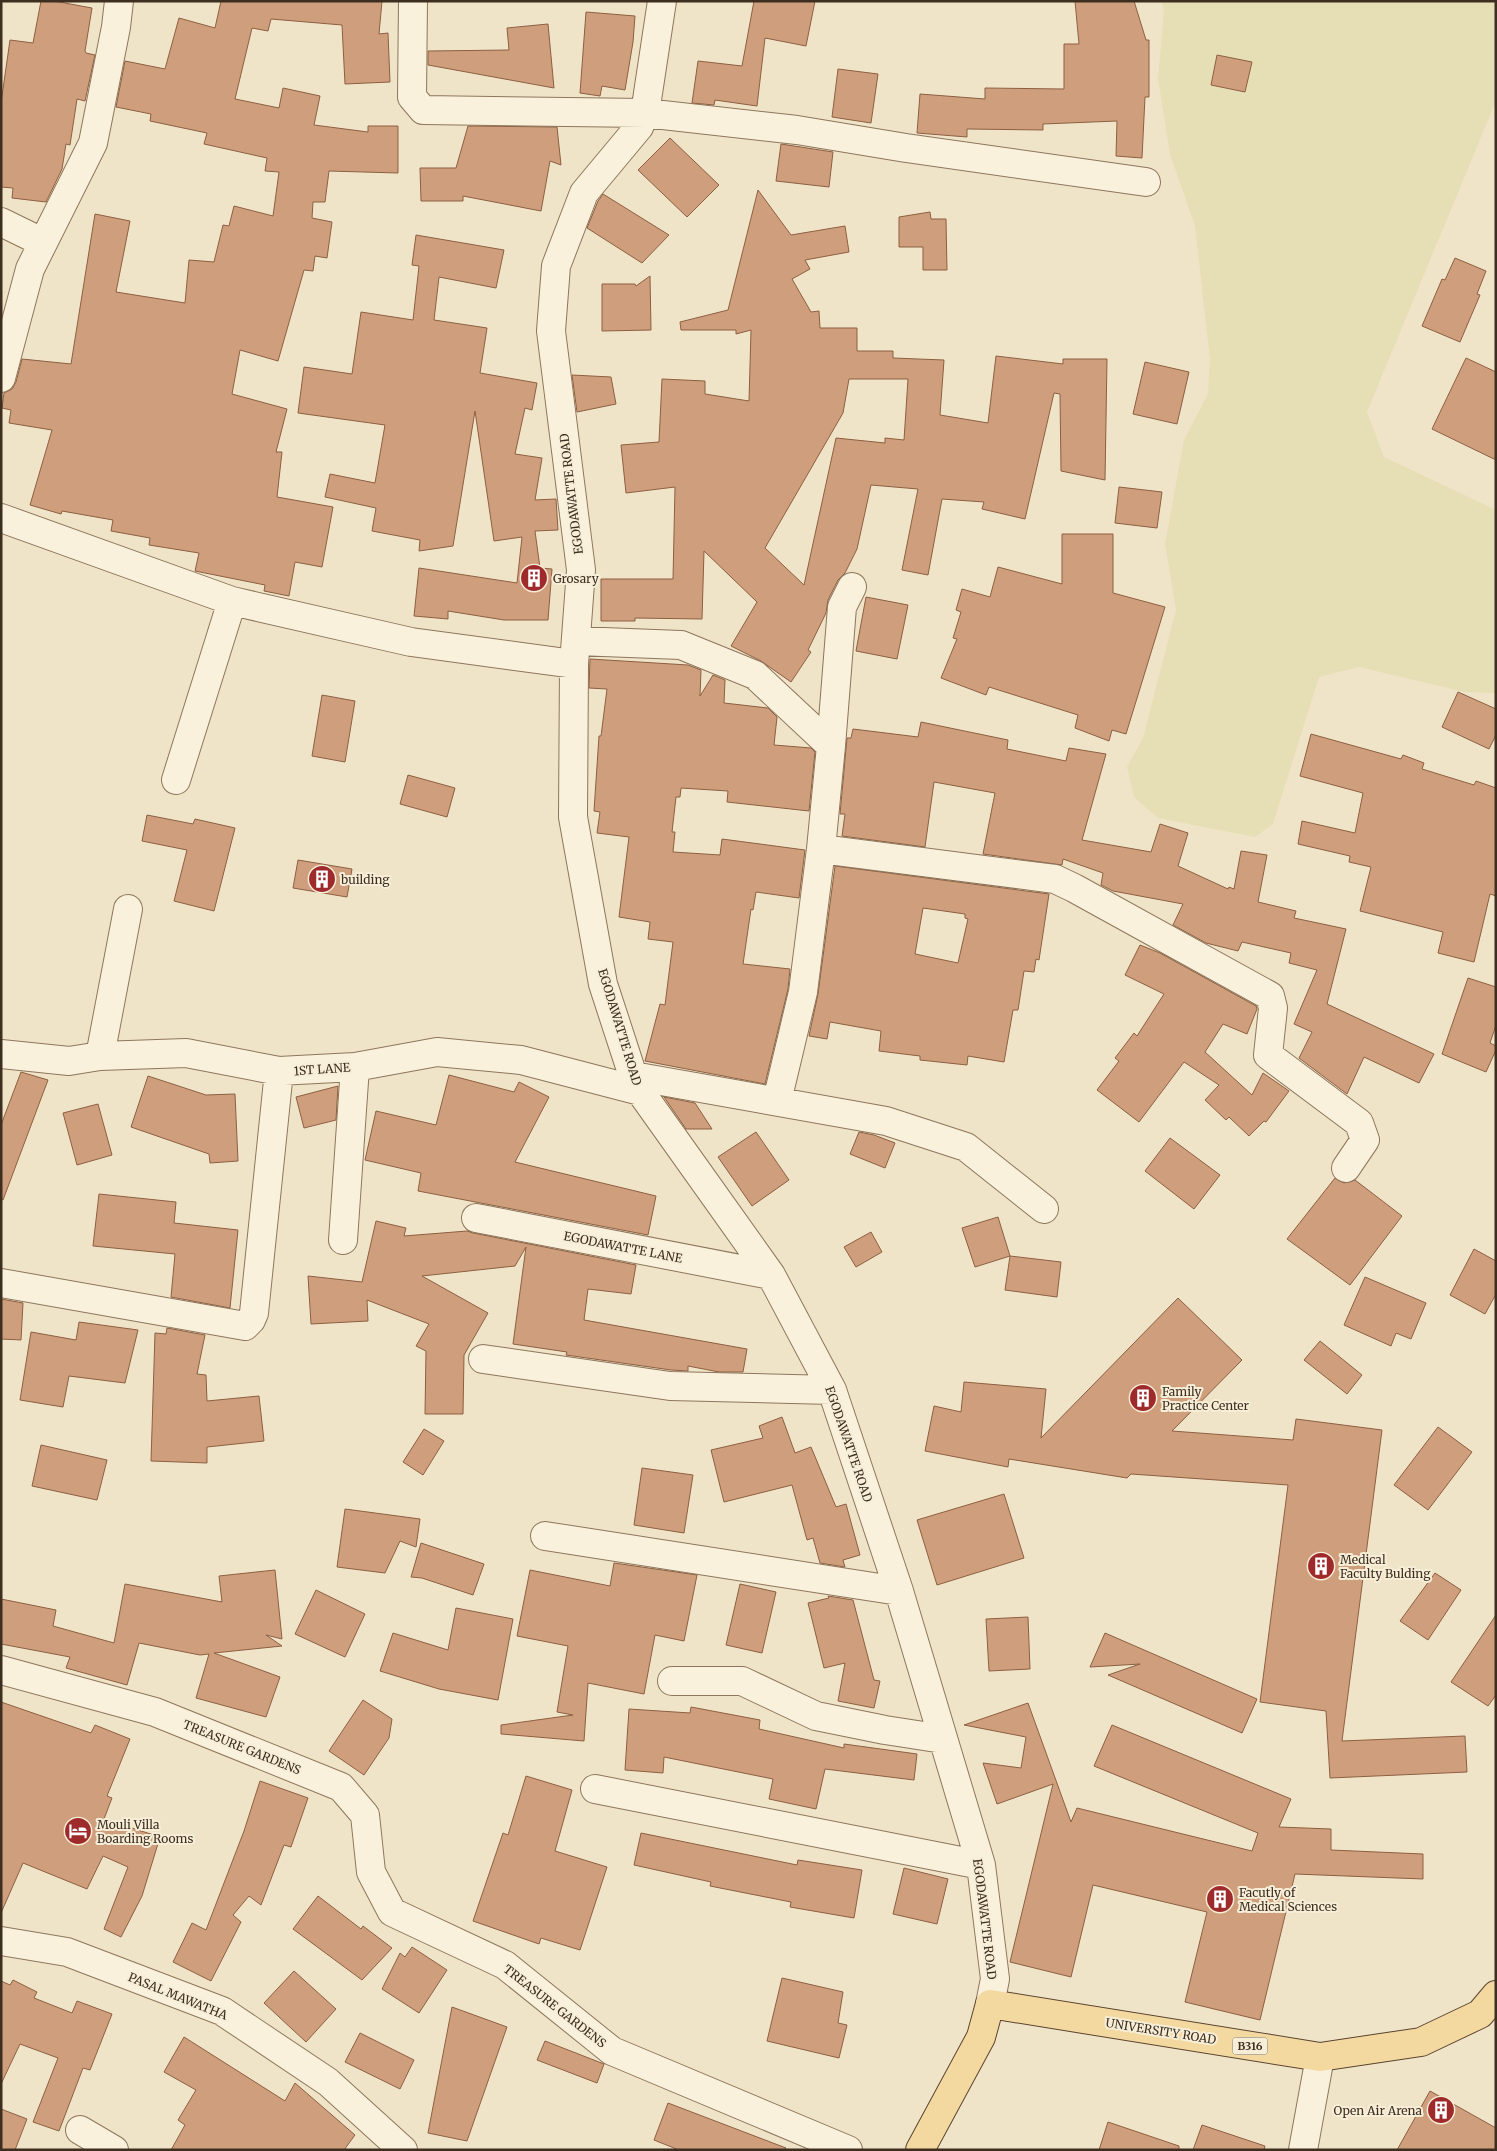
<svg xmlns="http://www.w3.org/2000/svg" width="1497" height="2151" font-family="Merriweather,serif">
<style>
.farmland{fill:#e6deb5}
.building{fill:#cf9f7d;stroke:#8d5f41;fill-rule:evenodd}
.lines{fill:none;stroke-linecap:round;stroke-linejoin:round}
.minor-casing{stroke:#8d765c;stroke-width:30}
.major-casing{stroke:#5b4430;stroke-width:30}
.minor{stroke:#faf1dc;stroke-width:28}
.major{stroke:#f3d9a0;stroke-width:28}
.labels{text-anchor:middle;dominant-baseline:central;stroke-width:4;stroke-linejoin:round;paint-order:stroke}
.shield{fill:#f7eed8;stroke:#756857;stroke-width:1}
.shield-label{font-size:11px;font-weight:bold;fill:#3d2e20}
.street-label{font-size:12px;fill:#3d2e20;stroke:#f7eed8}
.poi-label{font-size:12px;fill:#3d2e20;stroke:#f7eed8;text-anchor:start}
</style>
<rect width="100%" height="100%" fill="#f0e4c8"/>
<path class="farmland" d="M 1161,1 L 1496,1 L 1496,101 L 1367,412 L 1384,457 L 1496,510 L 1496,693 L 1465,692 L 1359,667 L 1319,677 L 1273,824 L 1255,837 L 1158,818 L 1134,797 L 1127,767 L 1143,738 L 1176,610 L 1165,544 L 1184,440 L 1208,394 L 1210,360 L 1195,226 L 1170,154 L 1158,79 L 1164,10 Z"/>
<path class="building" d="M 41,1 L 54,1 L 92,8 L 85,51 L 86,53 L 95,55 L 85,101 L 77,99 L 70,145 L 66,144 L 62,169 L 46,202 L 12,198 L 13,188 L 1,187 L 1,103 L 10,40 L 33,43 Z
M 221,1 L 382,1 L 379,34 L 388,33 L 390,82 L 345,84 L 342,25 L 271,19 L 268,31 L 252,28 L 235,99 L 279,108 L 283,88 L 320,96 L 314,125 L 368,132 L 368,126 L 398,126 L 398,173 L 329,171 L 325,202 L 313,202 L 312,218 L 332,222 L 327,258 L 315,256 L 313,271 L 304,270 L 278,361 L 240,350 L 232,394 L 287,409 L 276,452 L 282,452 L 277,497 L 333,507 L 322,567 L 295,562 L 289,596 L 264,591 L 265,585 L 195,571 L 199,553 L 149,545 L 150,538 L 111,531 L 113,520 L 62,511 L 61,514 L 30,505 L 52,430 L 9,423 L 11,410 L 2,408 L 4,393 L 12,389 L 16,382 L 22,359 L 71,364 L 95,214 L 130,221 L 116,292 L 185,303 L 189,260 L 214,262 L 223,225 L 229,226 L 234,206 L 273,216 L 279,172 L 265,171 L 267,158 L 204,144 L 207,133 L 150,121 L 151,114 L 116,107 L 125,61 L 165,69 L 179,18 L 215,28 Z
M 754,1 L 815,1 L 806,46 L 765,38 L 757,106 L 715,100 L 714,105 L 692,103 L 698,61 L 742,66 Z
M 1075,1 L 1134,1 L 1146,40 L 1149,40 L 1149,97 L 1145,97 L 1142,158 L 1116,156 L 1117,121 L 1043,124 L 1043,130 L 967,129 L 967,137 L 917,133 L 920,94 L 985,99 L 985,88 L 1064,89 L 1064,44 L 1079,44 Z
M 586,12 L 635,16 L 633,42 L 625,90 L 602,86 L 600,96 L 580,93 Z
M 548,24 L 554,88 L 428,65 L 428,51 L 509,50 L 507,28 Z
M 1217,55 L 1252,62 L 1245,92 L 1211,85 Z
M 838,69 L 878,74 L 871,123 L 832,117 Z
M 468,126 L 557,127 L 561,165 L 550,161 L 541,211 L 463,196 L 463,201 L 421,201 L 420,168 L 456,168 Z
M 670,138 L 719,185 L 687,217 L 638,170 Z
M 781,144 L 833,152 L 829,187 L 776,181 Z
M 758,190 L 791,235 L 845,226 L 849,252 L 805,260 L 810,269 L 792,279 L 811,312 L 819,311 L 820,328 L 857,328 L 857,351 L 893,351 L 893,358 L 944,360 L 940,415 L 988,423 L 996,356 L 1063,364 L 1063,359 L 1107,359 L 1105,480 L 1061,471 L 1060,394 L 1054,393 L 1025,519 L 982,509 L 984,502 L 942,499 L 928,575 L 902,570 L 918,489 L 871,485 L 857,549 L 845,573 L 838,580 L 828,600 L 826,613 L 808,650 L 811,652 L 791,682 L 761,661 L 731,646 L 757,602 L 704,551 L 702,619 L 635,618 L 635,621 L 601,621 L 601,579 L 673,579 L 675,487 L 626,493 L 621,445 L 659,442 L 662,379 L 705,381 L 705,394 L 749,401 L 751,330 L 736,334 L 736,330 L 681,330 L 680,322 L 728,310 ZM 849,379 L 908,379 L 904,440 L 885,438 L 885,443 L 836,438 L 804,585 L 765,548 L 843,413 Z
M 603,194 L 669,235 L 642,263 L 587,228 L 598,201 Z
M 930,212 L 931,219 L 946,219 L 947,270 L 923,270 L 923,247 L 899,247 L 899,217 Z
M 416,235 L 504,250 L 496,288 L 439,277 L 434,320 L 487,328 L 480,373 L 537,383 L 532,410 L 525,408 L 515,454 L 542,458 L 535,500 L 556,499 L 558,530 L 535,531 L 540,568 L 552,569 L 548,620 L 504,620 L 448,611 L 448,619 L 414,616 L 419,568 L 517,583 L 522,537 L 494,541 L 475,411 L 453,546 L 419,551 L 420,540 L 372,531 L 376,508 L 325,497 L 330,474 L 375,483 L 385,425 L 298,413 L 304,367 L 352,374 L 361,312 L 413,320 L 419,266 L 412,265 Z
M 1455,258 L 1486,271 L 1477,294 L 1480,295 L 1460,342 L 1422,326 L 1442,279 L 1445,280 Z
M 650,276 L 651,330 L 602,331 L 602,284 L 635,284 L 636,286 Z
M 1466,358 L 1496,372 L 1496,460 L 1432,429 Z
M 1145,362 L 1189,372 L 1177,424 L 1133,414 Z
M 572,375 L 611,377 L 616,404 L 577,412 Z
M 1119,487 L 1162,492 L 1157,528 L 1115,523 Z
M 1062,534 L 1113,534 L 1113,593 L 1165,607 L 1126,734 L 1112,730 L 1109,741 L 1075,728 L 1078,715 L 989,687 L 986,695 L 941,678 L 957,639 L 953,638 L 961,612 L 956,610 L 962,589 L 990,597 L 998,567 L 1062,584 Z
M 866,597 L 908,605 L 897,659 L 856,651 Z
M 590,659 L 688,665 L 701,670 L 700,696 L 713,675 L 725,680 L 724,703 L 768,708 L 777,717 L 774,745 L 811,748 L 815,752 L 809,811 L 727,802 L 728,791 L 681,788 L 680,797 L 676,797 L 672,832 L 675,832 L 673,852 L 720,855 L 722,839 L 805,850 L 799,898 L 756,892 L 753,910 L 751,909 L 743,964 L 790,969 L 788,989 L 765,1084 L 645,1061 L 660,1004 L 665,1005 L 673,942 L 648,939 L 650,922 L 619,917 L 629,837 L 597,833 L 600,812 L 594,811 L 599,736 L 601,736 L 607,689 L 589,688 Z
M 1458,692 L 1496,709 L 1496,735 L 1489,749 L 1442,727 Z
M 322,695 L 355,701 L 345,762 L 312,756 Z
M 921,722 L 1008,740 L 1007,749 L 1066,761 L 1069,748 L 1106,754 L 1082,840 L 1151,852 L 1160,824 L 1188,833 L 1178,866 L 1228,889 L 1229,887 L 1234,889 L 1241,851 L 1267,855 L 1258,902 L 1296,911 L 1294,918 L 1346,929 L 1327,1004 L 1434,1054 L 1419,1083 L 1364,1057 L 1347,1094 L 1299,1058 L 1312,1032 L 1294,1024 L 1317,970 L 1289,963 L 1291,953 L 1242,942 L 1238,951 L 1206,943 L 1173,925 L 1183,904 L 1113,891 L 1101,885 L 1103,873 L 1063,859 L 1062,865 L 983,854 L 995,793 L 934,782 L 925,847 L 842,836 L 845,814 L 840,814 L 847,738 L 851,738 L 853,729 L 918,737 Z
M 1311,734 L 1401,759 L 1403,755 L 1424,763 L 1422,769 L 1474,785 L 1476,781 L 1496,788 L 1496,896 L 1490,894 L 1474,962 L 1438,953 L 1443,932 L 1360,911 L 1371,867 L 1349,862 L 1350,856 L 1298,844 L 1302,821 L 1355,833 L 1363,793 L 1300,776 Z
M 408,775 L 455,788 L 447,817 L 400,804 Z
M 147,815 L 193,824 L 195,819 L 235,828 L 214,911 L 174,901 L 187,850 L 142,841 Z
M 298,860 L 352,869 L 347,897 L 293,888 Z
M 835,866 L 1049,894 L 1039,960 L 1036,959 L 1034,972 L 1024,971 L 1018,1010 L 1013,1010 L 1004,1062 L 968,1056 L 967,1065 L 920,1060 L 920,1056 L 879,1051 L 881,1031 L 830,1022 L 827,1039 L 809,1036 L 818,994 ZM 923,908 L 965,914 L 965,918 L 968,919 L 958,963 L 915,954 Z
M 1140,945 L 1160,953 L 1256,1006 L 1257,1009 L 1247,1034 L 1223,1024 L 1205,1052 L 1252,1095 L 1263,1073 L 1289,1091 L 1266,1122 L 1264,1121 L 1249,1136 L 1229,1117 L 1226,1120 L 1205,1100 L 1219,1085 L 1184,1062 L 1139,1122 L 1097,1090 L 1119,1061 L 1115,1058 L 1134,1033 L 1137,1036 L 1164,994 L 1125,975 Z
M 1468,978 L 1496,987 L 1496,1025 L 1490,1043 L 1496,1046 L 1496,1050 L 1486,1072 L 1442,1054 Z
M 21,1072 L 48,1080 L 3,1200 L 1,1199 L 1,1125 Z
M 449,1075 L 514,1092 L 519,1082 L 549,1097 L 515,1162 L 656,1196 L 648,1235 L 418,1191 L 421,1173 L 365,1160 L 376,1111 L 436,1125 Z
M 148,1076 L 206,1095 L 235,1094 L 238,1161 L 210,1163 L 209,1154 L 131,1127 Z
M 338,1086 L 336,1120 L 304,1128 L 296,1097 Z
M 664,1097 L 695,1103 L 712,1129 L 686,1129 Z
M 98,1104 L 112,1155 L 77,1165 L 63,1113 Z
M 756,1132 L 789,1180 L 752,1206 L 718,1157 Z
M 859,1132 L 874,1135 L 895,1143 L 885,1168 L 850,1154 Z
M 1170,1138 L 1220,1175 L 1194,1209 L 1145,1171 Z
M 1335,1178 L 1344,1183 L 1355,1180 L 1402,1216 L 1350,1285 L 1287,1239 Z
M 99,1194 L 176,1202 L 174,1223 L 238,1230 L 230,1308 L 171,1297 L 175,1254 L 93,1246 Z
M 998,1217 L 1010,1256 L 975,1267 L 962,1228 Z
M 376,1221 L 406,1228 L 404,1236 L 467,1231 L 473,1233 L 636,1265 L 631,1294 L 588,1289 L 584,1320 L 747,1349 L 743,1372 L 719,1372 L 688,1366 L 688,1371 L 671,1370 L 566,1355 L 567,1352 L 513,1344 L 526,1247 L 515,1266 L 422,1276 L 488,1313 L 464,1355 L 463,1414 L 425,1414 L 426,1351 L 416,1346 L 429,1324 L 367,1300 L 368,1321 L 311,1324 L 308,1276 L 362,1282 Z
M 871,1232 L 882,1252 L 856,1267 L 844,1247 Z
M 1474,1249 L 1496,1261 L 1496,1294 L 1485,1314 L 1450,1295 Z
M 1010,1256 L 1061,1262 L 1057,1297 L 1005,1290 Z
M 1365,1277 L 1426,1303 L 1411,1339 L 1396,1333 L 1391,1346 L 1344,1325 Z
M 1178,1298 L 1242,1360 L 1172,1431 L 1293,1440 L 1296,1419 L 1382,1430 L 1342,1741 L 1465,1736 L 1467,1772 L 1330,1778 L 1326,1711 L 1260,1702 L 1288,1485 L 1131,1474 L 1127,1478 L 1009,1459 L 1008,1467 L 925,1451 L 934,1406 L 961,1412 L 964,1382 L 1046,1389 L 1041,1438 Z
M 1,1299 L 23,1303 L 21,1340 L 1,1339 Z
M 79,1322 L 138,1330 L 125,1383 L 69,1376 L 63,1407 L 20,1400 L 31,1332 L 76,1340 Z
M 167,1328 L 205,1335 L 197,1374 L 206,1375 L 207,1401 L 259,1396 L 264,1441 L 207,1447 L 207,1463 L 151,1461 L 155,1333 L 166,1334 Z
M 1320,1341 L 1362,1375 L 1347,1394 L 1304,1360 Z
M 782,1417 L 795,1453 L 811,1447 L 836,1507 L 846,1504 L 860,1555 L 843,1560 L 845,1567 L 820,1563 L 813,1538 L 807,1540 L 792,1485 L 724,1502 L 711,1450 L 763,1438 L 759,1426 Z
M 1438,1427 L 1472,1452 L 1428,1510 L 1394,1485 Z
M 424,1429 L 444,1441 L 423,1475 L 403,1462 Z
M 41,1445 L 107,1460 L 97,1500 L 32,1486 Z
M 642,1468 L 693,1475 L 684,1533 L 634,1525 Z
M 1004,1494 L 1024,1558 L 937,1585 L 917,1520 Z
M 345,1509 L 420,1519 L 416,1547 L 400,1541 L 385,1573 L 337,1567 Z
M 421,1543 L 484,1564 L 473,1595 L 422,1578 L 411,1577 Z
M 614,1563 L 697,1575 L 684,1641 L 655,1635 L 644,1694 L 588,1683 L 584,1741 L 501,1734 L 501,1725 L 573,1715 L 557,1712 L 568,1646 L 517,1636 L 530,1570 L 610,1586 Z
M 275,1570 L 282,1639 L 266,1635 L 282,1646 L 214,1653 L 280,1677 L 266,1717 L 196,1698 L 209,1654 L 200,1655 L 139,1643 L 127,1685 L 66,1668 L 70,1657 L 1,1644 L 1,1599 L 56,1610 L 53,1626 L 114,1643 L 125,1584 L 222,1602 L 219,1576 Z
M 1435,1573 L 1461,1590 L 1428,1640 L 1400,1621 Z
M 740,1584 L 776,1592 L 762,1653 L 726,1645 Z
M 316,1590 L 365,1614 L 345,1657 L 295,1634 Z
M 828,1596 L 853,1600 L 874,1680 L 880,1681 L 874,1708 L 838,1701 L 845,1663 L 824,1668 L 808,1603 L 829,1598 Z
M 456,1608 L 513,1619 L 498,1700 L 439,1689 L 380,1671 L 393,1633 L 448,1650 Z
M 1496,1615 L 1496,1695 L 1488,1706 L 1451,1682 Z
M 1028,1617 L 1030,1669 L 989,1671 L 986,1619 Z
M 1105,1633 L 1257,1699 L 1242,1733 L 1108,1675 L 1140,1664 L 1090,1667 Z
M 363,1700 L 392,1719 L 389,1738 L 364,1775 L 329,1751 Z
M 1,1702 L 91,1733 L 95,1725 L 130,1739 L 107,1796 L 112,1798 L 104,1819 L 160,1837 L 142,1896 L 121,1937 L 104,1929 L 128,1867 L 103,1856 L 87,1889 L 23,1863 L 1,1913 Z
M 1028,1703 L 1071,1822 L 1077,1808 L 1252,1851 L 1258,1833 L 1094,1766 L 1112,1725 L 1291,1799 L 1279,1827 L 1331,1829 L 1331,1850 L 1423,1854 L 1423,1879 L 1295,1874 L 1260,2020 L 1185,2002 L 1207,1912 L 1093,1885 L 1071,1977 L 1010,1962 L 1053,1784 L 997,1804 L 983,1763 L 1021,1768 L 1026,1737 L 964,1725 Z
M 691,1707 L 760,1720 L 759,1729 L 844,1748 L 844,1744 L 917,1754 L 914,1780 L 825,1769 L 816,1809 L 769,1799 L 773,1779 L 664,1757 L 663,1773 L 625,1770 L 629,1709 L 690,1713 Z
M 526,1776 L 572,1790 L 555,1851 L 607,1867 L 580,1950 L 541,1938 L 539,1944 L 473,1921 L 503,1833 L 508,1835 Z
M 260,1781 L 308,1798 L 291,1847 L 284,1845 L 261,1905 L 249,1896 L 233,1915 L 241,1922 L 211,1981 L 173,1962 L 192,1923 L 206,1930 L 244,1831 Z
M 641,1833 L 797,1865 L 798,1860 L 862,1870 L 854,1918 L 790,1907 L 791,1902 L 710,1886 L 711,1882 L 634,1865 Z
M 904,1868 L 948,1879 L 937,1924 L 893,1914 Z
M 318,1896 L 361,1929 L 363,1926 L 392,1948 L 362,1980 L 293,1929 Z
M 412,1947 L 447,1970 L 419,2013 L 382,1989 L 400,1953 L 405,1957 Z
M 294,1971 L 336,2009 L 306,2042 L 264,2003 Z
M 782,1978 L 843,1992 L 838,2023 L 847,2025 L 839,2058 L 767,2041 Z
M 13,1980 L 37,1992 L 34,1998 L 72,2013 L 77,2001 L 112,2014 L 90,2070 L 83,2068 L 59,2131 L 33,2122 L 58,2058 L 20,2044 L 1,2084 L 1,1981 L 10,1985 Z
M 452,2007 L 507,2027 L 467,2141 L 428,2133 Z
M 360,2033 L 414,2060 L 400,2089 L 345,2062 Z
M 184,2037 L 285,2101 L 295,2083 L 355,2135 L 344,2150 L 171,2150 L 185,2125 L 178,2120 L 196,2090 L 164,2072 Z
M 545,2041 L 604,2064 L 597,2083 L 537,2060 Z
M 1430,2091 L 1496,2128 L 1496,2150 L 1397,2150 Z
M 668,2103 L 786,2148 L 785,2150 L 679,2150 L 654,2140 Z
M 1,2109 L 27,2119 L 15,2150 L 1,2150 Z
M 1108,2122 L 1179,2146 L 1179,2150 L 1099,2150 Z
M 1202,2125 L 1265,2146 L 1264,2150 L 1193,2150 Z"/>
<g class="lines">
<g class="minor-casing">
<path id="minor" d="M 413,1 L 412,97 L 423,110 L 645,113 L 797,130 L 906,148 L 1146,182
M 662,1 L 645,113 L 639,127 L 584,193 L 556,266 L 551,331 L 581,570 L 574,664 L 573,817 L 603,984 L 633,1076 L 640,1091 L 771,1275 L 832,1390 L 899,1591 L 981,1865 L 995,1979 L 990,2004
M 1,222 L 42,242
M 1,378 L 30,269 L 93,143 L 116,27 L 119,1
M 1,518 L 232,601 L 411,642 L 574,664
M 577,641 L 681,645 L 755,675 L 831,746 L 821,849 L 803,992 L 777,1101
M 831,746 L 842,607 L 852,587
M 176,780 L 232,601
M 821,849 L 1055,879 L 1074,888 L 1270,996 L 1273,1008 L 1268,1055 L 1359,1123 L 1365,1140 L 1346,1168
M 1,1054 L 69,1061 L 100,1056 L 186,1053 L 279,1071 L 355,1067 L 437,1052 L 521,1060 L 640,1091
M 100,1056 L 128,909
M 633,1076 L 886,1121 L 966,1147 L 1044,1209
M 476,1218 L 771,1275
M 343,1240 L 355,1067
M 1,1283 L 245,1326 L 251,1320 L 254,1313 L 279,1071
M 483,1359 L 670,1386 L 832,1390
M 545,1536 L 899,1591
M 1,1670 L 155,1712 L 341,1787 L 365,1815 L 371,1872 L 392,1912 L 505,1965 L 612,2051 L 848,2150
M 672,1681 L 742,1681 L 816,1716 L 885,1730 L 943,1739
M 595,1789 L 981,1865
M 1,1941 L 67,1952 L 222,2011 L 328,2082 L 403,2150
M 80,2130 L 114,2150
M 1303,2150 L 1320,2057"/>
</g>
<g class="major-casing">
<path id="major" d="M 920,2150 L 981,2037 L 990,2004 L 1320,2057 L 1421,2042 L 1480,2014 L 1496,1995"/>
</g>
<use href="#minor" class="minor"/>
<use href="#major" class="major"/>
</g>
<defs>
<g id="building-disc" transform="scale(1.4375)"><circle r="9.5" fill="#9e2a2b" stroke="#f7eed8"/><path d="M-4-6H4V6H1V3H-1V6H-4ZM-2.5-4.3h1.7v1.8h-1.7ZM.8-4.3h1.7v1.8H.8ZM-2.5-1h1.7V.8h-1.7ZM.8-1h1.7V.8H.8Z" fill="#fff"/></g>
<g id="hotel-disc" transform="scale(1.4375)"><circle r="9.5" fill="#9e2a2b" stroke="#f7eed8"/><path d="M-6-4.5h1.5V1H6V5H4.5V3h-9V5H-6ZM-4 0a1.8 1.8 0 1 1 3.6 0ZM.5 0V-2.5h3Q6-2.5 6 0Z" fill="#fff"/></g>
</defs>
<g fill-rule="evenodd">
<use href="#building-disc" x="534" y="578"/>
<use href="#building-disc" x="322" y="879"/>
<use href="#building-disc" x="1143" y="1398"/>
<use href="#building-disc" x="1321" y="1566"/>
<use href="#hotel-disc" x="78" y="1831"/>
<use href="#building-disc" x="1220" y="1899"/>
<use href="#building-disc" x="1441" y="2110"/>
</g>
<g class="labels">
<rect class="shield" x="1232.5" y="2037.5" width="35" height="17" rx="4"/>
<g class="shield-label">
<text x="1250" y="2046">B316</text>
</g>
<g class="street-label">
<text transform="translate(571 494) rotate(-97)">EGODAWATTE ROAD</text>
<text transform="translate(620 1027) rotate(73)">EGODAWATTE ROAD</text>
<text transform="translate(322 1069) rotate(-4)">1ST LANE</text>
<text transform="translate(623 1247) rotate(11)">EGODAWATTE LANE</text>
<text transform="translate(849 1444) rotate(71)">EGODAWATTE ROAD</text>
<text transform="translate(242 1747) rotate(22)">TREASURE GARDENS</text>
<text transform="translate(985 1919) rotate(83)">EGODAWATTE ROAD</text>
<text transform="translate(178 1996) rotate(22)">PASAL MAWATHA</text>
<text transform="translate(555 2006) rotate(38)">TREASURE GARDENS</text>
<text transform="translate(1161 2031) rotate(9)">UNIVERSITY ROAD</text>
</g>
<g class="poi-label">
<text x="553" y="578">Grosary</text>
<text x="341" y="879">building</text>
<text x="1162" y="1391">Family<tspan x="1162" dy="14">Practice Center</tspan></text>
<text x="1340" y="1559">Medical<tspan x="1340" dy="14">Faculty Bulding</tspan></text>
<text x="97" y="1824">Mouli Villa<tspan x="97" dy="14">Boarding Rooms</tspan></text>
<text x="1239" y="1892">Facutly of<tspan x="1239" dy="14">Medical Sciences</tspan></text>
<text x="1422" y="2110" text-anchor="end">Open Air Arena</text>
</g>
</g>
<rect width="1497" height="2151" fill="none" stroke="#3d2e20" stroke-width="5"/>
</svg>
